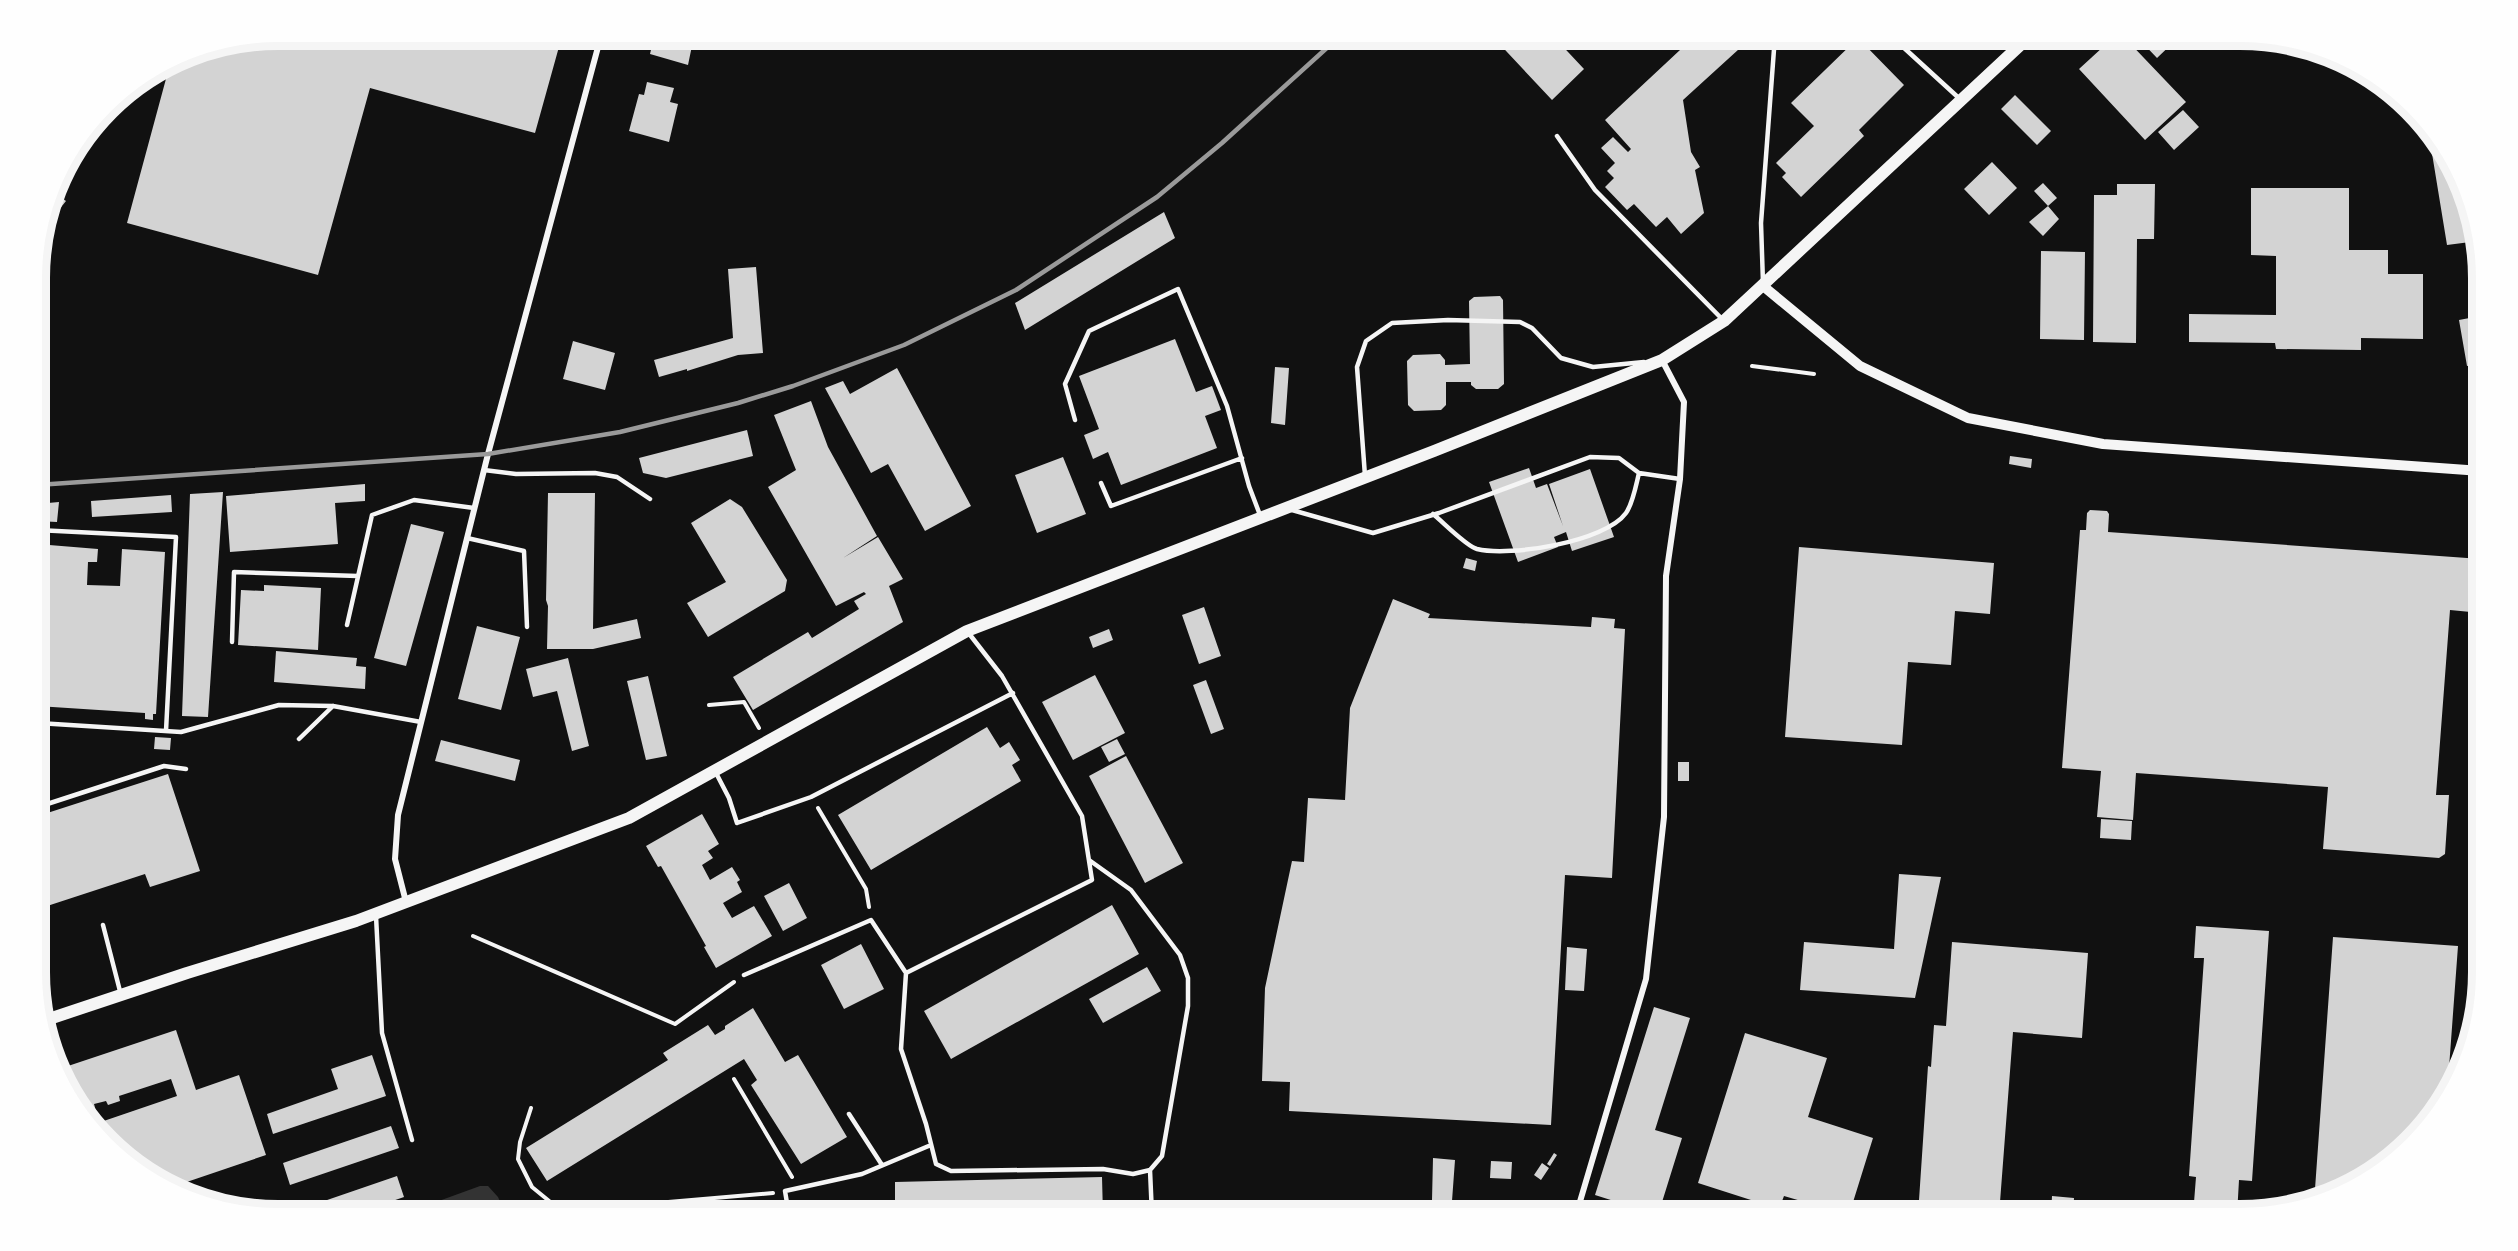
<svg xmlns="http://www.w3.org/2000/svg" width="2518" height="1251" font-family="'Zilla Slab',serif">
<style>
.water{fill:#333}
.building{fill:#d3d3d3}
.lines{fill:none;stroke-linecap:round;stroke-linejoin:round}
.path{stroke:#f5f5f5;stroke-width:4}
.service{stroke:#f5f5f5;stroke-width:4.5}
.minor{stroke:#f5f5f5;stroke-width:6}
.tertiary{stroke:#f5f5f5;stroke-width:10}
.secondary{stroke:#f5f5f5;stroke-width:12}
.rail{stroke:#9a9a9a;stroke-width:4.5}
.rim{fill:none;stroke:#f5f5f5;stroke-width:8}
</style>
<rect width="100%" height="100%" fill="#111"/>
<path class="water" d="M 480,1186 L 488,1186 L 498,1197 L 506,1215 L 426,1215 L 425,1206 Z"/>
<path class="building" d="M 278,36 L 562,36 L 535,133 L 370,88 L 318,275 L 127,223 L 170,64 L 186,54 Z
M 660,36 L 694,36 L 688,65 L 650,54 L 654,37 L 660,39 Z
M 1492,36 L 1553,36 L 1584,69 L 1552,100 Z
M 1695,36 L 1747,36 L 1750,39 L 1683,100 L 1691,152 L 1700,167 L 1695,170 L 1704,213 L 1681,234 L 1667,217 L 1656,227 L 1634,204 L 1627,210 L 1605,187 L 1614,178 L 1607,171 L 1615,163 L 1601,148 L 1613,137 L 1628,152 L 1631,149 L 1605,120 Z
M 2115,36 L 2123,36 L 2186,102 L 2145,140 L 2079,69 Z
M 2136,36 L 2180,36 L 2157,58 Z
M 1858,38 L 1904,85 L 1859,130 L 1864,136 L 1801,197 L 1782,177 L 1786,173 L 1776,163 L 1814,126 L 1791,103 Z
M 647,82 L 674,88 L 670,102 L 678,104 L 669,142 L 629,131 L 639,94 L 644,95 Z
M 2015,95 L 2051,131 L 2037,145 L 2001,109 Z
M 2183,110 L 2199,127 L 2174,150 L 2158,132 Z
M 2428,129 L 2441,143 L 2478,241 L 2447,245 Z
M 85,139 L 82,153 L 76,151 L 83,143 Z
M 1992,162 L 2017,188 L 1989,215 L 1964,189 Z
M 2043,183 L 2057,198 L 2048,206 L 2034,191 Z
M 2117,184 L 2155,184 L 2154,239 L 2137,239 L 2136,343 L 2093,342 L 2094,195 L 2117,195 Z
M 2251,188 L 2349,188 L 2349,250 L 2388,250 L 2388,274 L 2423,274 L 2423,339 L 2361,338 L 2361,350 L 2276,349 L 2275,343 L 2189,342 L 2189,314 L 2276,315 L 2276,256 L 2251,255 Z
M 55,193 L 66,201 L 46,226 Z
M 2048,206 L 2059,219 L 2043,236 L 2029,222 Z
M 1164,212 L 1175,238 L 1025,330 L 1015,303 Z
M 2041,251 L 2085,252 L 2084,340 L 2040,339 Z
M 756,267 L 763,353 L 738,355 L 687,371 L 687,369 L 659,377 L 654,360 L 733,338 L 728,269 Z
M 1500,296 L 1503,300 L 1504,384 L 1498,389 L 1476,389 L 1471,385 L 1471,382 L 1446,382 L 1446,405 L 1441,410 L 1414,411 L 1408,405 L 1407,361 L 1413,355 L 1440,354 L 1445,360 L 1445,365 L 1470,364 L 1469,301 L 1474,297 Z
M 2480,316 L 2480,364 L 2467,366 L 2459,320 Z
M 1175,339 L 1196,392 L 1212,386 L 1221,410 L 1205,416 L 1217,448 L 1121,485 L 1108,452 L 1093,459 L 1084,435 L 1099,429 L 1079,376 Z
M 573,341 L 615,353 L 605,390 L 563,379 Z
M 1275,367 L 1289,368 L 1285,425 L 1271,423 Z
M 897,368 L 971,506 L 925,531 L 888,464 L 871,473 L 825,388 L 843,381 L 850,394 Z
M 811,401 L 828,447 L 877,536 L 843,558 L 878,537 L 903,579 L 889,586 L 903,622 L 753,710 L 733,677 L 808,632 L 812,638 L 859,609 L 854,601 L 866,594 L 864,592 L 836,606 L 768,487 L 796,470 L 774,415 Z
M 747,430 L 753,456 L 666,478 L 643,473 L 639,458 Z
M 2010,456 L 2032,459 L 2031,468 L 2009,464 Z
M 1063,457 L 1086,514 L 1037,533 L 1015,475 Z
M 1529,468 L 1536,488 L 1547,484 L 1563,526 L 1549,484 L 1590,469 L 1614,537 L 1572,551 L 1566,532 L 1554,537 L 1558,547 L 1518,562 L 1489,482 Z
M 365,484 L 365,501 L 335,503 L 338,544 L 230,552 L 226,496 Z
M 223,492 L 208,717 L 182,716 L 190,494 Z
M 548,493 L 595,493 L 593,629 L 637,619 L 641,638 L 593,649 L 547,649 L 548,606 L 546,600 Z
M 171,495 L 172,512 L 92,517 L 91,501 Z
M 730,499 L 742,507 L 787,580 L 785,591 L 708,637 L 687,603 L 726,582 L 691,523 Z
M 59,502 L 57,522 L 37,521 L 37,504 Z
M 2090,510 L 2107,511 L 2109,514 L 2108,532 L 2481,559 L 2481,613 L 2450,610 L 2436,795 L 2449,795 L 2445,854 L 2439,858 L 2323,849 L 2328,787 L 2136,773 L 2133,820 L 2097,817 L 2101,771 L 2062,768 L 2080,530 L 2086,530 L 2087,513 Z
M 411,524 L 444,532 L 406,666 L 374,658 Z
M 37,544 L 98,549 L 97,562 L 88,562 L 87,585 L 120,586 L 122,549 L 165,552 L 156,714 L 153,714 L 153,720 L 145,719 L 145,713 L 37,706 Z
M 1799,547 L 1994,563 L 1990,614 L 1955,611 L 1951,665 L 1908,662 L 1902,745 L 1785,737 Z
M 1466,558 L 1477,561 L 1475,571 L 1463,568 Z
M 264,585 L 321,588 L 318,650 L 238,645 L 241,590 L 264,591 Z
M 1393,599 L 1430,614 L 1428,618 L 1591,627 L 1592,617 L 1615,619 L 1614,628 L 1625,629 L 1612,878 L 1565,875 L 1551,1125 L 1289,1111 L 1290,1082 L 1262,1081 L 1265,988 L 1292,861 L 1304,862 L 1308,798 L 1345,800 L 1350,708 Z
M 1204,607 L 1221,656 L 1199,664 L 1182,615 Z
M 477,626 L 520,637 L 501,710 L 458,699 Z
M 1109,629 L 1113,640 L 1093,648 L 1089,637 Z
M 276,651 L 357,658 L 356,666 L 366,667 L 365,689 L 274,682 Z
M 568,658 L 589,746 L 572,751 L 557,691 L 533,697 L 526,669 Z
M 1095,675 L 1125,733 L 1073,760 L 1042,702 Z
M 648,676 L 667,756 L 646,760 L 627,681 Z
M 1206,680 L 1224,729 L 1211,734 L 1193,685 Z
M 987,727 L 1000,748 L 1009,742 L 1020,760 L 1012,765 L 1021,781 L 871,870 L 838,815 Z
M 155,737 L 171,738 L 170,750 L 154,749 Z
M 1117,739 L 1125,754 L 1109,762 L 1101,747 Z
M 441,740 L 520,760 L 515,781 L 435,761 Z
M 1126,756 L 1183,863 L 1145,883 L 1089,776 Z
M 1678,762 L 1689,762 L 1689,781 L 1678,781 Z
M 168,774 L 200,871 L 150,887 L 145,874 L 38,909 L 38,816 Z
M 702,814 L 719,844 L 708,851 L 713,858 L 702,865 L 710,880 L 732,867 L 740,880 L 737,882 L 742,892 L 723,903 L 732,918 L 754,906 L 772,936 L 716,968 L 704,947 L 706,946 L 661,866 L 658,867 L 646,846 Z
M 2101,819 L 2132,821 L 2131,840 L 2100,838 Z
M 1899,874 L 1941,877 L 1915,998 L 1800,990 L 1804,942 L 1894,949 Z
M 789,883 L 807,918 L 783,931 L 764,896 Z
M 1112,905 L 1139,954 L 951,1059 L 924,1011 Z
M 2196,926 L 2269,931 L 2252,1181 L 2239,1180 L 2237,1215 L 2193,1215 L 2196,1177 L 2189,1176 L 2204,958 L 2194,958 Z
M 2333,937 L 2458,946 L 2447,1095 L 2422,1132 L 2375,1174 L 2314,1203 Z
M 1952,942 L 2088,953 L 2082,1038 L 2013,1032 L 1999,1215 L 1918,1215 L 1928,1066 L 1931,1067 L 1934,1025 L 1946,1026 Z
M 861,944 L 884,989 L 844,1009 L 821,965 Z
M 1567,947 L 1587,949 L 1584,991 L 1565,990 Z
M 1147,967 L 1161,991 L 1103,1023 L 1089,999 Z
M 1654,1007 L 1690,1018 L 1655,1130 L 1682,1138 L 1658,1215 L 1595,1195 Z
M 753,1008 L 785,1062 L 798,1055 L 847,1137 L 801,1164 L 751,1085 L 757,1080 L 744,1059 L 547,1181 L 526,1148 L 668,1060 L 663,1053 L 708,1025 L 715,1035 L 725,1029 L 725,1026 Z
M 176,1030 L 196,1090 L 239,1075 L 266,1155 L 169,1188 L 92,1125 L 177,1096 L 171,1079 L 119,1096 L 120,1101 L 108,1105 L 106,1101 L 94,1104 L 96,1111 L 89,1114 L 87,1107 L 80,1109 L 70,1092 L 62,1068 Z
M 1745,1033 L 1827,1058 L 1808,1117 L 1873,1138 L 1849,1215 L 1784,1196 L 1779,1209 L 1698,1183 Z
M 372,1055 L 386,1096 L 273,1134 L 267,1114 L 338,1089 L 331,1069 Z
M 391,1126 L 399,1148 L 290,1185 L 283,1163 Z
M 1554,1153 L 1557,1155 L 1550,1166 L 1547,1164 Z
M 1433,1158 L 1455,1160 L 1452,1201 L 1432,1200 Z
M 1491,1161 L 1512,1162 L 1511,1179 L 1490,1178 Z
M 1542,1163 L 1549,1168 L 1541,1180 L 1534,1175 Z
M 397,1176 L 404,1197 L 375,1207 L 377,1215 L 300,1215 L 298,1210 Z
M 1102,1177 L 1103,1215 L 895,1215 L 895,1182 Z
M 2052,1196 L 2074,1198 L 2073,1215 L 2051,1215 Z
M 282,1210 L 284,1215 L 271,1213 Z"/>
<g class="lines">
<path class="path" d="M 1752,366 L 1814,374
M 709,705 L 744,702 L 759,728
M 818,808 L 866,889 L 869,907
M 473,936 L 675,1024 L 734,982
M 734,1079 L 792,1177
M 531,1108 L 520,1142 L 518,1159 L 532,1187 L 554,1205 L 610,1207 L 773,1193"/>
<path class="service" d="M 1891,36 L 1961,100
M 1557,136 L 1595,190 L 1724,321
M 1763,283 L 1761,223 L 1775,36
M 1075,420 L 1065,384 L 1089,331 L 1178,289 L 1227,406 L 1249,486 L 1260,515
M 484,470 L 516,474 L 595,473 L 617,477 L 650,499
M 1365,476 L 1357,367 L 1366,341 L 1392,323 L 1448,320 L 1520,322 L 1532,328 L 1561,358 L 1593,367 L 1644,362
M 1101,483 L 1111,506 L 1242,458
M 1292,510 L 1373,533 L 1439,513 L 1590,457 L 1619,458 L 1639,473 L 1680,479
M 1433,514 C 1443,522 1466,546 1477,549 C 1510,557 1605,542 1626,513 C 1633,503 1636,485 1639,473
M 37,530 L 176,537 L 166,731
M 467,538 L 524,551 L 527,627
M 347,625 L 372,515 L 414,500 L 474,508
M 232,642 L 234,572 L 358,576
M 38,723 L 181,732 L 279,705 L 333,706 L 421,722
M 299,739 L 333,706
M 716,773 L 729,798 L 737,823 L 811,797 L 1013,693
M 38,807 L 164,766 L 186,769
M 376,916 L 382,1033 L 412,1140
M 103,925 L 121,995
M 906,973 L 901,1049 L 926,1124 L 936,1164 L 951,1171 L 1103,1169 L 1133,1174 L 1150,1170 L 1162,1156 L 1188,1006 L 1188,978 L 1180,955 L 1131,890 L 1089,860
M 744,975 L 871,920 L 906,973 L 1092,880 L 1082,816 L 1002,676 L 967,631
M 849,1114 L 882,1165
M 1150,1170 L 1152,1215
M 789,1215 L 785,1191 L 862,1174 L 931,1145"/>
<path class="minor" d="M 406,902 L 395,859 L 398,815 L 488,454 L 601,36
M 1576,1215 L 1646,979 L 1664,817 L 1666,576 L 1680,479 L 1684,402 L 1662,360"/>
<path class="tertiary" d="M 1763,286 L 1860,366 L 1968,418 L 2103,444 L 2481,471"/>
<path class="secondary" d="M 43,1021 L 187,973 L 356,921 L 629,818 L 967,631 L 1434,451 L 1662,360 L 1724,321 L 2030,36"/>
<path class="rail" d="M 37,485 L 488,454 L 620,432 L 738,403 L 793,386 L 904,345 L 1016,290 L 1157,197 L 1222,143 L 1340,36"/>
</g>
<path d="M0 0H2518V1251H0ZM278 46H2240A232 232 0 0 1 2472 278V972A232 232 0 0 1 2240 1204H278A232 232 0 0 1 46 972V278A232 232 0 0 1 278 46Z" fill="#fefefe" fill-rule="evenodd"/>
<path class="rim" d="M278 46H2240A232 232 0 0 1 2472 278V972A232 232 0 0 1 2240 1204H278A232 232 0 0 1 46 972V278A232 232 0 0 1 278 46Z"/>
</svg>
